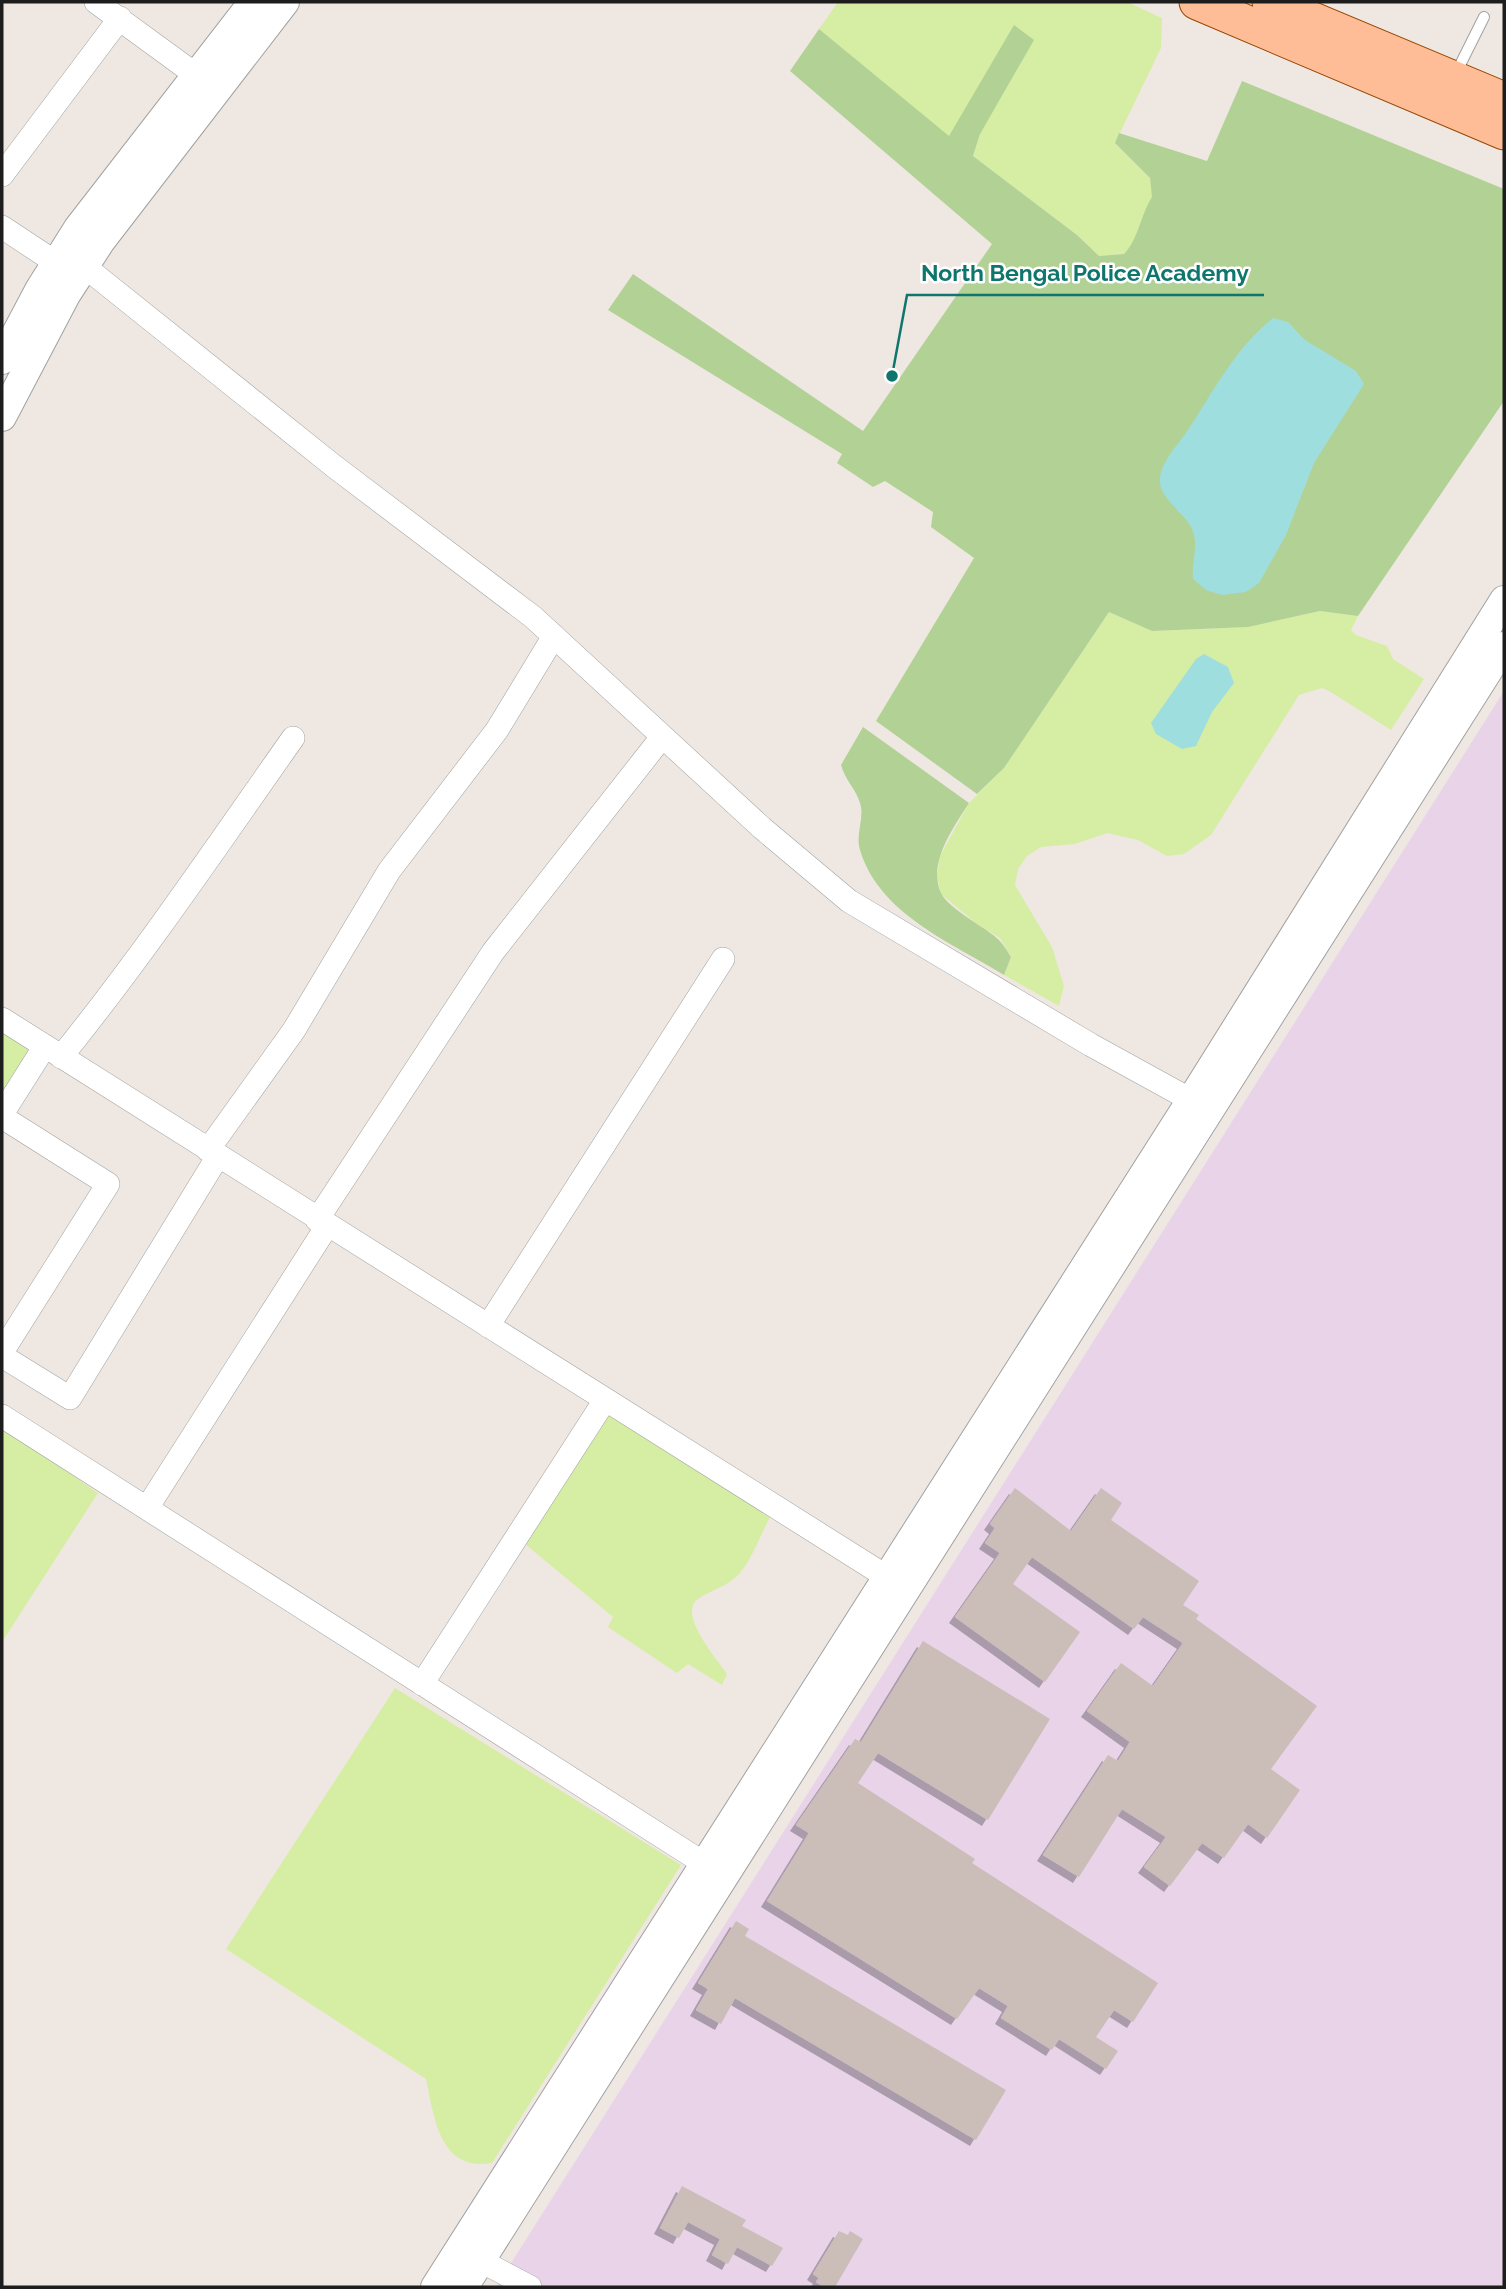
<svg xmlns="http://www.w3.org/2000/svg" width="1506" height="2289" font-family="Raleway,sans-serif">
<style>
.industrial{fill:#e8d3e8}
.grass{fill:#d6eda4}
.forest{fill:#b2d194}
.water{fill:#9fdedf}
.building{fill:#cbbdb8;filter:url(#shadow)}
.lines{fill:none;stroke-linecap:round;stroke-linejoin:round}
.service-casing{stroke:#a1a1a1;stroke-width:12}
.minor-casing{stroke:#a1a1a1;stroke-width:24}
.tertiary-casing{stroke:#a1a1a1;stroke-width:30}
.primary-casing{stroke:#964600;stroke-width:37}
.service{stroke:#fff;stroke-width:10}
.minor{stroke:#fff;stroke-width:23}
.tertiary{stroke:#fff;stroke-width:28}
.primary{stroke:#ffbd97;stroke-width:35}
.leader{fill:none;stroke:#0f766e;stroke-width:2.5}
.callout-dot{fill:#0f766e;stroke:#fff;stroke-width:2.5}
.callout-label{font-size:23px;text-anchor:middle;font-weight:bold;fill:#0f766e;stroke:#fff;stroke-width:5;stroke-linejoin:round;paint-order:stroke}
</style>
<defs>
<filter id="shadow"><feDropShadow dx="-6" dy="6" stdDeviation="0" flood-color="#0004"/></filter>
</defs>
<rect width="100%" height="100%" fill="#efe8e2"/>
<path class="industrial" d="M 1504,691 L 1504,2287 L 496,2287 Z"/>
<path class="grass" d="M 838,2 L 1127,2 L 1162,18 L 1161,48 L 1115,143 L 1150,178 L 1153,198 C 1140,216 1139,238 1124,254 L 1099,256 L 1077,235 L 973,156 L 1015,26 L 949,137 L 819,29 Z
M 1320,611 L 1358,616 L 1351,630 L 1356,635 L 1387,646 L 1393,659 L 1424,679 L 1391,730 L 1329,691 L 1322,688 L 1299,695 L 1211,835 L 1184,854 L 1167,856 L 1138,840 L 1107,833 L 1075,844 L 1041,847 L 1027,856 L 1018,869 L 1015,885 L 1052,947 L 1064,986 L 1059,1006 L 1004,975 L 1011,957 L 1000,938 L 977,924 L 941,894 L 937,877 L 940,856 L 969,803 L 1004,768 L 1109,612 L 1152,631 L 1248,627 Z
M 2,1027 L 35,1048 L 2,1100 Z
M 609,1414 L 771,1515 C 761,1534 753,1557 740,1573 C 728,1587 712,1589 698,1599 C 677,1614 717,1659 727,1674 L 722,1685 L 688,1664 L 677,1673 L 608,1627 L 613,1617 L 525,1544 Z
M 2,1426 L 98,1493 L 2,1642 Z
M 395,1688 L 681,1865 L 492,2163 C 439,2172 434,2116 426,2079 L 226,1949 Z"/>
<path class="forest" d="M 1014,25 L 1034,40 L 980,134 L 973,156 L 1077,235 L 1099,256 L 1124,254 C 1139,238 1140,216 1152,197 L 1150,178 L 1115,143 L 1119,133 L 1207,161 L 1242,81 L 1504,189 L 1504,401 L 1358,616 L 1320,611 L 1248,627 L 1152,631 L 1109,612 L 1004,768 L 977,794 L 876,721 L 974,558 L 931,527 L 933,512 L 885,481 L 873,487 L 837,463 L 842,454 L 608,310 L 633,274 L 863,431 L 992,244 L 790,71 L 819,29 L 949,136 Z
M 863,727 L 969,803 C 954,827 927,863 941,893 C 946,904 967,917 977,924 C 995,936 1000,938 1011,957 L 1004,975 C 952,943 879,914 860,850 C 855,834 865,818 860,803 C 856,789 845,780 841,765 Z"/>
<path class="water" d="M 1273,318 L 1288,322 L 1305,340 L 1356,371 L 1364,384 L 1314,463 L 1286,535 L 1259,583 L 1246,592 L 1222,595 L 1206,590 L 1193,579 C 1191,561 1200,544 1191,527 C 1183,512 1158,497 1160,479 C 1161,462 1177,446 1186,433 C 1213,393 1234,349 1273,318 Z
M 1204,654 L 1228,667 L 1234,683 L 1212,712 L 1196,746 L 1182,749 L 1156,734 L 1151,723 L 1196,659 Z"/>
<path class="building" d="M 1015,1488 L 1071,1531 L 1101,1488 L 1122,1503 L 1111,1520 L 1199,1581 L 1183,1605 L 1199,1615 L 1196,1619 L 1317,1706 L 1271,1769 L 1300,1790 L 1267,1838 L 1248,1824 L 1224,1858 L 1202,1843 L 1170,1886 L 1144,1867 L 1166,1837 L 1122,1809 L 1079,1877 L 1043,1855 L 1108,1755 L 1118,1761 L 1130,1742 L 1087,1711 L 1121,1663 L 1153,1686 L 1183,1643 L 1143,1617 L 1134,1629 L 1032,1557 L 1013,1584 L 1080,1632 L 1045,1682 L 955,1617 L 1000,1553 L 985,1543 L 995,1528 L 990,1524 Z
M 923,1641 L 1050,1719 L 988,1820 L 878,1753 L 858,1783 L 975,1859 L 972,1863 L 1158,1983 L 1133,2022 L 1114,2010 L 1096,2037 L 1118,2051 L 1106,2069 L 1059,2039 L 1052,2050 L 1001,2018 L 1008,2006 L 979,1988 L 957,2019 L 767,1901 L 809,1833 L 796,1825 L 855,1739 L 861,1742 Z
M 736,1921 L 749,1929 L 745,1936 L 1006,2090 L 976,2140 L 735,1998 L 721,2024 L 696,2010 L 708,1989 L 698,1983 Z
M 682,2186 L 746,2220 L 742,2226 L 783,2248 L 772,2266 L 737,2247 L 728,2264 L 712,2255 L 720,2239 L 688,2222 L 679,2238 L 660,2228 Z
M 839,2231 L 848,2235 L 850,2231 L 863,2239 L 835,2287 L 824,2287 L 816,2282 L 819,2278 L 813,2274 Z"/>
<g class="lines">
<g class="service-casing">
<path id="service" d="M 1455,75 L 1484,17"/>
</g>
<g class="minor-casing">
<path id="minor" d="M 96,2 L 196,75
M 2,175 L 120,18
M 2,227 L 55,262
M 84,266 L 335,467 L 533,617 L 762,828 L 849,901 L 1091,1045 L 1191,1100
M 2,1019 L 887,1577
M 61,1057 C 144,954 217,846 293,738
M 2,1114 L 45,1046
M 2,1117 L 108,1184 L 2,1352
M 208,1150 L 294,1030 L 389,871 L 497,730 L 554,636
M 317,1220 L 493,952 L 662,737
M 488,1326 L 723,959
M 2,1356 L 70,1398 L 218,1156
M 2,1416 L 705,1864
M 147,1508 L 327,1226
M 422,1684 L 605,1400
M 481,2261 L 530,2287"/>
</g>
<g class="tertiary-casing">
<path id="tertiary" d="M 2,360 L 39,290 L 78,228 L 253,2
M 2,417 L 66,295 L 101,241 L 285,2
M 435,2287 L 1191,1100 L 1504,600
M 464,2287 L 1504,646"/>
</g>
<g class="primary-casing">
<path id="primary" d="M 1197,2 L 1504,132
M 1270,2 L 1504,100"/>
</g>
<use href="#service" class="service"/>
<use href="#minor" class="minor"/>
<use href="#tertiary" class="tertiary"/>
<use href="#primary" class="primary"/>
</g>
<path class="leader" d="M892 376L907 295H1264"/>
<circle class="callout-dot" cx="892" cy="376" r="7"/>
<g class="callout-label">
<text x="1085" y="281">North Bengal Police Academy</text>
</g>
<rect width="1506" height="2289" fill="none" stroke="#1d1d1d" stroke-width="7"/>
</svg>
